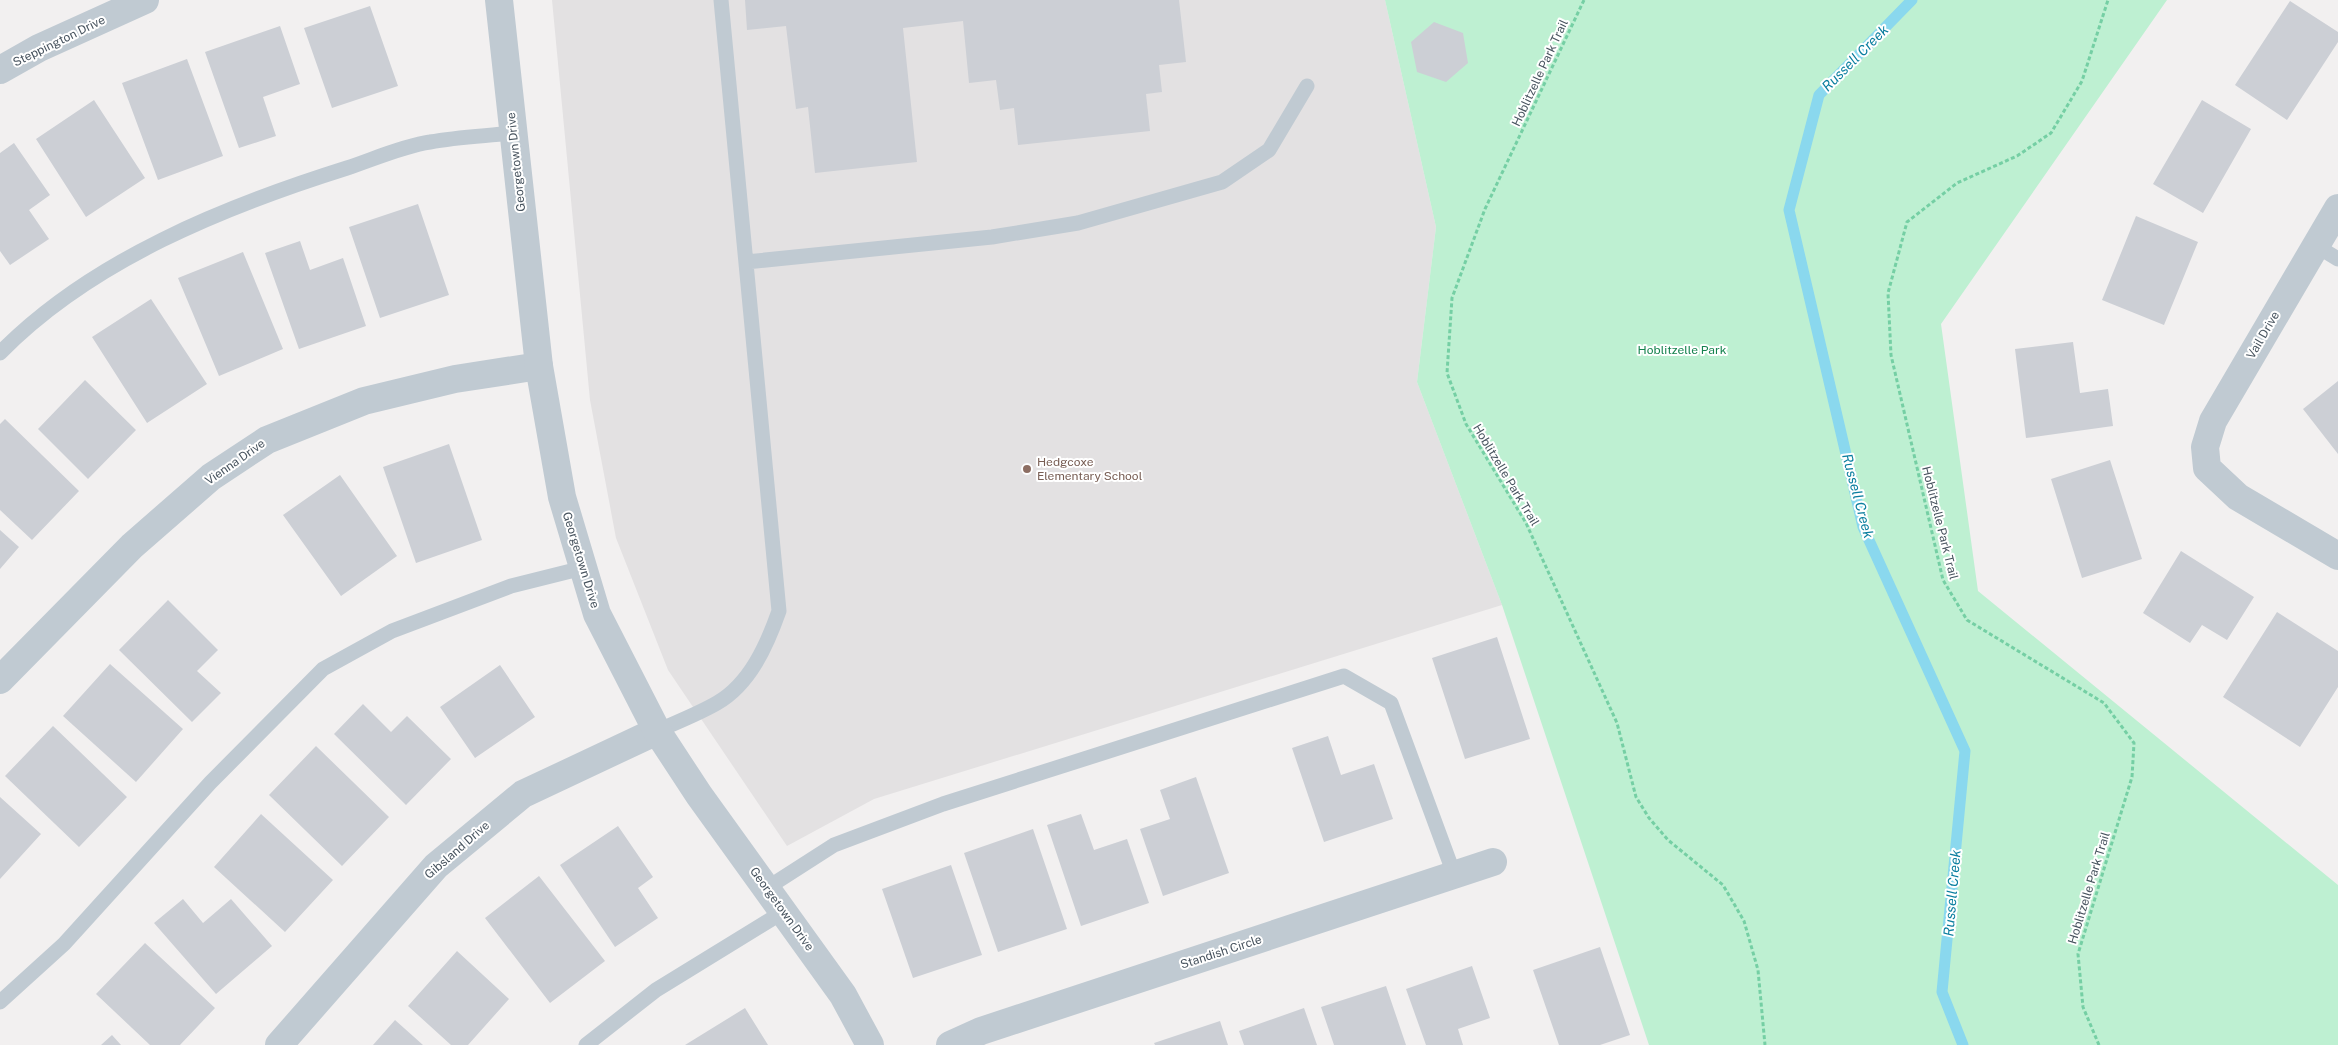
<svg xmlns="http://www.w3.org/2000/svg" width="2338" height="1045" font-family="'Public Sans',sans-serif">
<style>
.education{fill:#e3e1e2}
.green{fill:#bef0d2}
.lines{fill:none;stroke-linecap:round;stroke-linejoin:round}
.stream{stroke:#8ad8ee;stroke-width:11}
.building{fill:#cccfd5}
.path{stroke:#75cfa4;stroke-width:3;stroke-dasharray:4 2.5;stroke-linecap:butt}
.service{stroke:#c0cad2;stroke-width:15}
.minor{stroke:#c0cad2;stroke-width:28}
.tertiary{stroke:#c0cad2;stroke-width:28}
.education-dot{fill:#8d6e63;stroke:#fff;stroke-width:2}
.labels{text-anchor:middle;dominant-baseline:central;stroke-width:4;stroke-linejoin:round;paint-order:stroke}
.street-label{font-size:12px;fill:#47535e;stroke:#fff}
.park-label{font-size:12px;fill:#15824e;stroke:#fff}
.education-label{font-size:12px;fill:#785e54;stroke:#fff;text-anchor:start}
.water-label{font-size:14px;font-style:italic;fill:#0a7e9f;stroke:#fff}
</style>
<rect width="100%" height="100%" fill="#f2f0f0"/>
<path class="education" d="M 552,0 L 1385,0 L 1436,227 L 1417,382 L 1502,605 L 874,799 L 787,846 L 668,670 L 616,538 L 590,400 Z"/>
<path class="green" d="M 1385,0 L 2167,0 L 1941,324 L 1978,591 L 2338,885 L 2338,1045 L 1649,1045 L 1502,605 L 1417,382 L 1436,227 Z"/>
<g class="lines">
<path class="stream" d="M 1912,0 L 1819,95 L 1789,210 L 1863,527 L 1965,751 L 1942,992 L 1963,1045"/>
</g>
<path class="building" d="M 745,0 L 1179,0 L 1186,62 L 1159,65 L 1162,92 L 1146,94 L 1150,131 L 1018,145 L 1014,108 L 1000,110 L 996,80 L 969,83 L 963,21 L 903,28 L 917,162 L 815,173 L 808,107 L 796,109 L 786,26 L 747,30 Z
M 2290,1 L 2338,32 L 2338,42 L 2287,120 L 2235,85 Z
M 370,6 L 398,86 L 332,108 L 304,28 Z
M 1434,22 L 1463,33 L 1468,63 L 1446,82 L 1417,72 L 1411,42 Z
M 280,26 L 300,84 L 263,97 L 276,136 L 239,148 L 205,52 Z
M 187,59 L 223,156 L 158,180 L 122,83 Z
M 94,100 L 145,178 L 86,217 L 36,139 Z
M 2202,100 L 2251,129 L 2203,213 L 2153,184 Z
M 14,143 L 50,195 L 29,210 L 49,239 L 10,265 L 0,251 L 0,153 Z
M 418,204 L 449,295 L 380,318 L 349,227 Z
M 2136,216 L 2198,242 L 2164,325 L 2102,300 Z
M 300,241 L 310,270 L 343,258 L 366,326 L 299,349 L 265,253 Z
M 243,252 L 283,349 L 219,376 L 178,278 Z
M 151,299 L 207,384 L 147,423 L 92,337 Z
M 2073,342 L 2080,393 L 2108,389 L 2113,426 L 2026,438 L 2015,349 Z
M 85,380 L 136,430 L 88,479 L 38,429 Z
M 2338,381 L 2338,454 L 2303,409 Z
M 5,419 L 79,491 L 32,540 L 0,510 L 0,424 Z
M 449,444 L 482,540 L 416,563 L 383,467 Z
M 2110,460 L 2142,559 L 2082,578 L 2051,479 Z
M 340,475 L 397,556 L 341,596 L 283,515 Z
M 0,530 L 19,547 L 0,569 Z
M 2181,551 L 2254,597 L 2227,640 L 2202,625 L 2190,643 L 2143,613 Z
M 168,600 L 218,650 L 197,671 L 221,693 L 192,722 L 119,650 Z
M 2277,612 L 2338,651 L 2338,687 L 2300,747 L 2223,697 Z
M 1497,637 L 1530,739 L 1465,759 L 1432,658 Z
M 110,664 L 183,729 L 136,782 L 63,716 Z
M 500,665 L 535,717 L 475,758 L 440,707 Z
M 363,704 L 391,732 L 407,716 L 451,759 L 406,805 L 334,734 Z
M 53,726 L 127,797 L 79,847 L 5,776 Z
M 1328,736 L 1341,775 L 1374,764 L 1393,819 L 1324,842 L 1292,748 Z
M 316,746 L 389,817 L 342,866 L 269,795 Z
M 1196,777 L 1229,873 L 1163,896 L 1140,829 L 1170,819 L 1160,790 Z
M 0,797 L 41,834 L 0,879 Z
M 261,814 L 333,880 L 285,932 L 214,867 Z
M 1081,814 L 1094,850 L 1127,839 L 1149,903 L 1081,926 L 1047,825 Z
M 618,826 L 653,877 L 638,888 L 658,918 L 615,947 L 560,865 Z
M 1033,829 L 1067,929 L 998,952 L 964,853 Z
M 951,865 L 982,955 L 913,978 L 882,889 Z
M 539,876 L 605,961 L 550,1003 L 485,918 Z
M 183,899 L 203,923 L 231,899 L 272,946 L 216,994 L 154,923 Z
M 145,943 L 215,1008 L 180,1045 L 150,1045 L 96,994 Z
M 1600,947 L 1630,1035 L 1600,1045 L 1559,1045 L 1533,970 Z
M 457,951 L 509,999 L 468,1045 L 451,1045 L 408,1006 Z
M 1472,966 L 1490,1018 L 1458,1029 L 1463,1045 L 1426,1045 L 1406,989 Z
M 1386,986 L 1406,1045 L 1334,1045 L 1321,1007 Z
M 745,1008 L 768,1045 L 685,1045 Z
M 1304,1008 L 1317,1045 L 1244,1045 L 1239,1031 Z
M 395,1020 L 423,1045 L 373,1045 Z
M 1220,1021 L 1228,1045 L 1155,1045 L 1154,1043 Z
M 112,1035 L 121,1045 L 101,1045 Z"/>
<g class="lines">
<path class="path" d="M 1584,0 L 1485,209 L 1452,298 L 1447,373 L 1466,424 L 1526,523 L 1617,723 L 1636,797 L 1649,818 L 1668,840 L 1723,885 L 1744,921 L 1758,970 L 1765,1045
M 2099,1045 L 2083,1007 L 2078,954 L 2132,777 L 2134,743 L 2104,703 L 1967,620 L 1943,580 L 1891,355 L 1888,293 L 1907,222 L 1957,183 L 2017,156 L 2051,133 L 2082,81 L 2108,0"/>
<path class="service" d="M 2315,245 L 2338,259
M 746,262 L 992,237 L 1078,223 L 1222,182 L 1269,150 L 1307,86
M 0,353 C 91,260 226,206 347,168 C 374,159 403,146 430,142 C 458,137 486,136 513,133
M 657,731 C 677,722 698,714 717,703 C 750,684 767,645 779,611 L 721,0
M 767,888 L 834,845 L 943,804 L 1344,676 L 1391,703 L 1454,874
M 0,1002 L 64,944 L 210,783 L 323,669 L 392,631 L 511,586 L 583,568
M 586,1045 L 656,990 L 783,912"/>
<path class="minor" d="M 0,70 L 39,48 L 145,0
M 2338,208 L 2213,421 L 2205,447 L 2207,468 L 2238,497 L 2338,556
M 0,680 L 132,546 L 211,477 L 267,440 L 364,401 L 455,379 L 539,366
M 279,1045 L 436,866 L 523,794 L 657,731
M 950,1045 L 981,1031 L 1493,862"/>
<path class="tertiary" d="M 499,0 L 539,366 L 562,497 L 597,614 L 657,731 L 699,795 L 843,995 L 870,1045"/>
</g>
<circle class="education-dot" cx="1027" cy="469" r="5"/>
<g class="labels">
<g class="street-label">
<text transform="translate(59 41) rotate(-26)">Steppington Drive</text>
<text transform="translate(1540 73) rotate(-65)">Hoblitzelle Park Trail</text>
<text transform="translate(516 162) rotate(-96)">Georgetown Drive</text>
<text transform="translate(2263 335) rotate(-60)">Vail Drive</text>
<text transform="translate(235 462) rotate(-35)">Vienna Drive</text>
<text transform="translate(1506 475) rotate(59)">Hoblitzelle Park Trail</text>
<text transform="translate(1940 523) rotate(76)">Hoblitzelle Park Trail</text>
<text transform="translate(581 560) rotate(73)">Georgetown Drive</text>
<text transform="translate(457 850) rotate(-41)">Gibsland Drive</text>
<text transform="translate(2089 888) rotate(-73)">Hoblitzelle Park Trail</text>
<text transform="translate(782 909) rotate(54)">Georgetown Drive</text>
<text transform="translate(1221 952) rotate(-18)">Standish Circle</text>
</g>
<g class="park-label">
<text x="1682" y="350">Hoblitzelle Park</text>
</g>
<g class="education-label">
<text x="1037" y="462">Hedgcoxe<tspan x="1037" dy="14">Elementary School</tspan></text>
</g>
<g class="water-label">
<text transform="translate(1855 58) rotate(-45)">Russell Creek</text>
<text transform="translate(1858 496) rotate(75)">Russell Creek</text>
<text transform="translate(1952 893) rotate(-85)">Russell Creek</text>
</g>
</g>
</svg>
